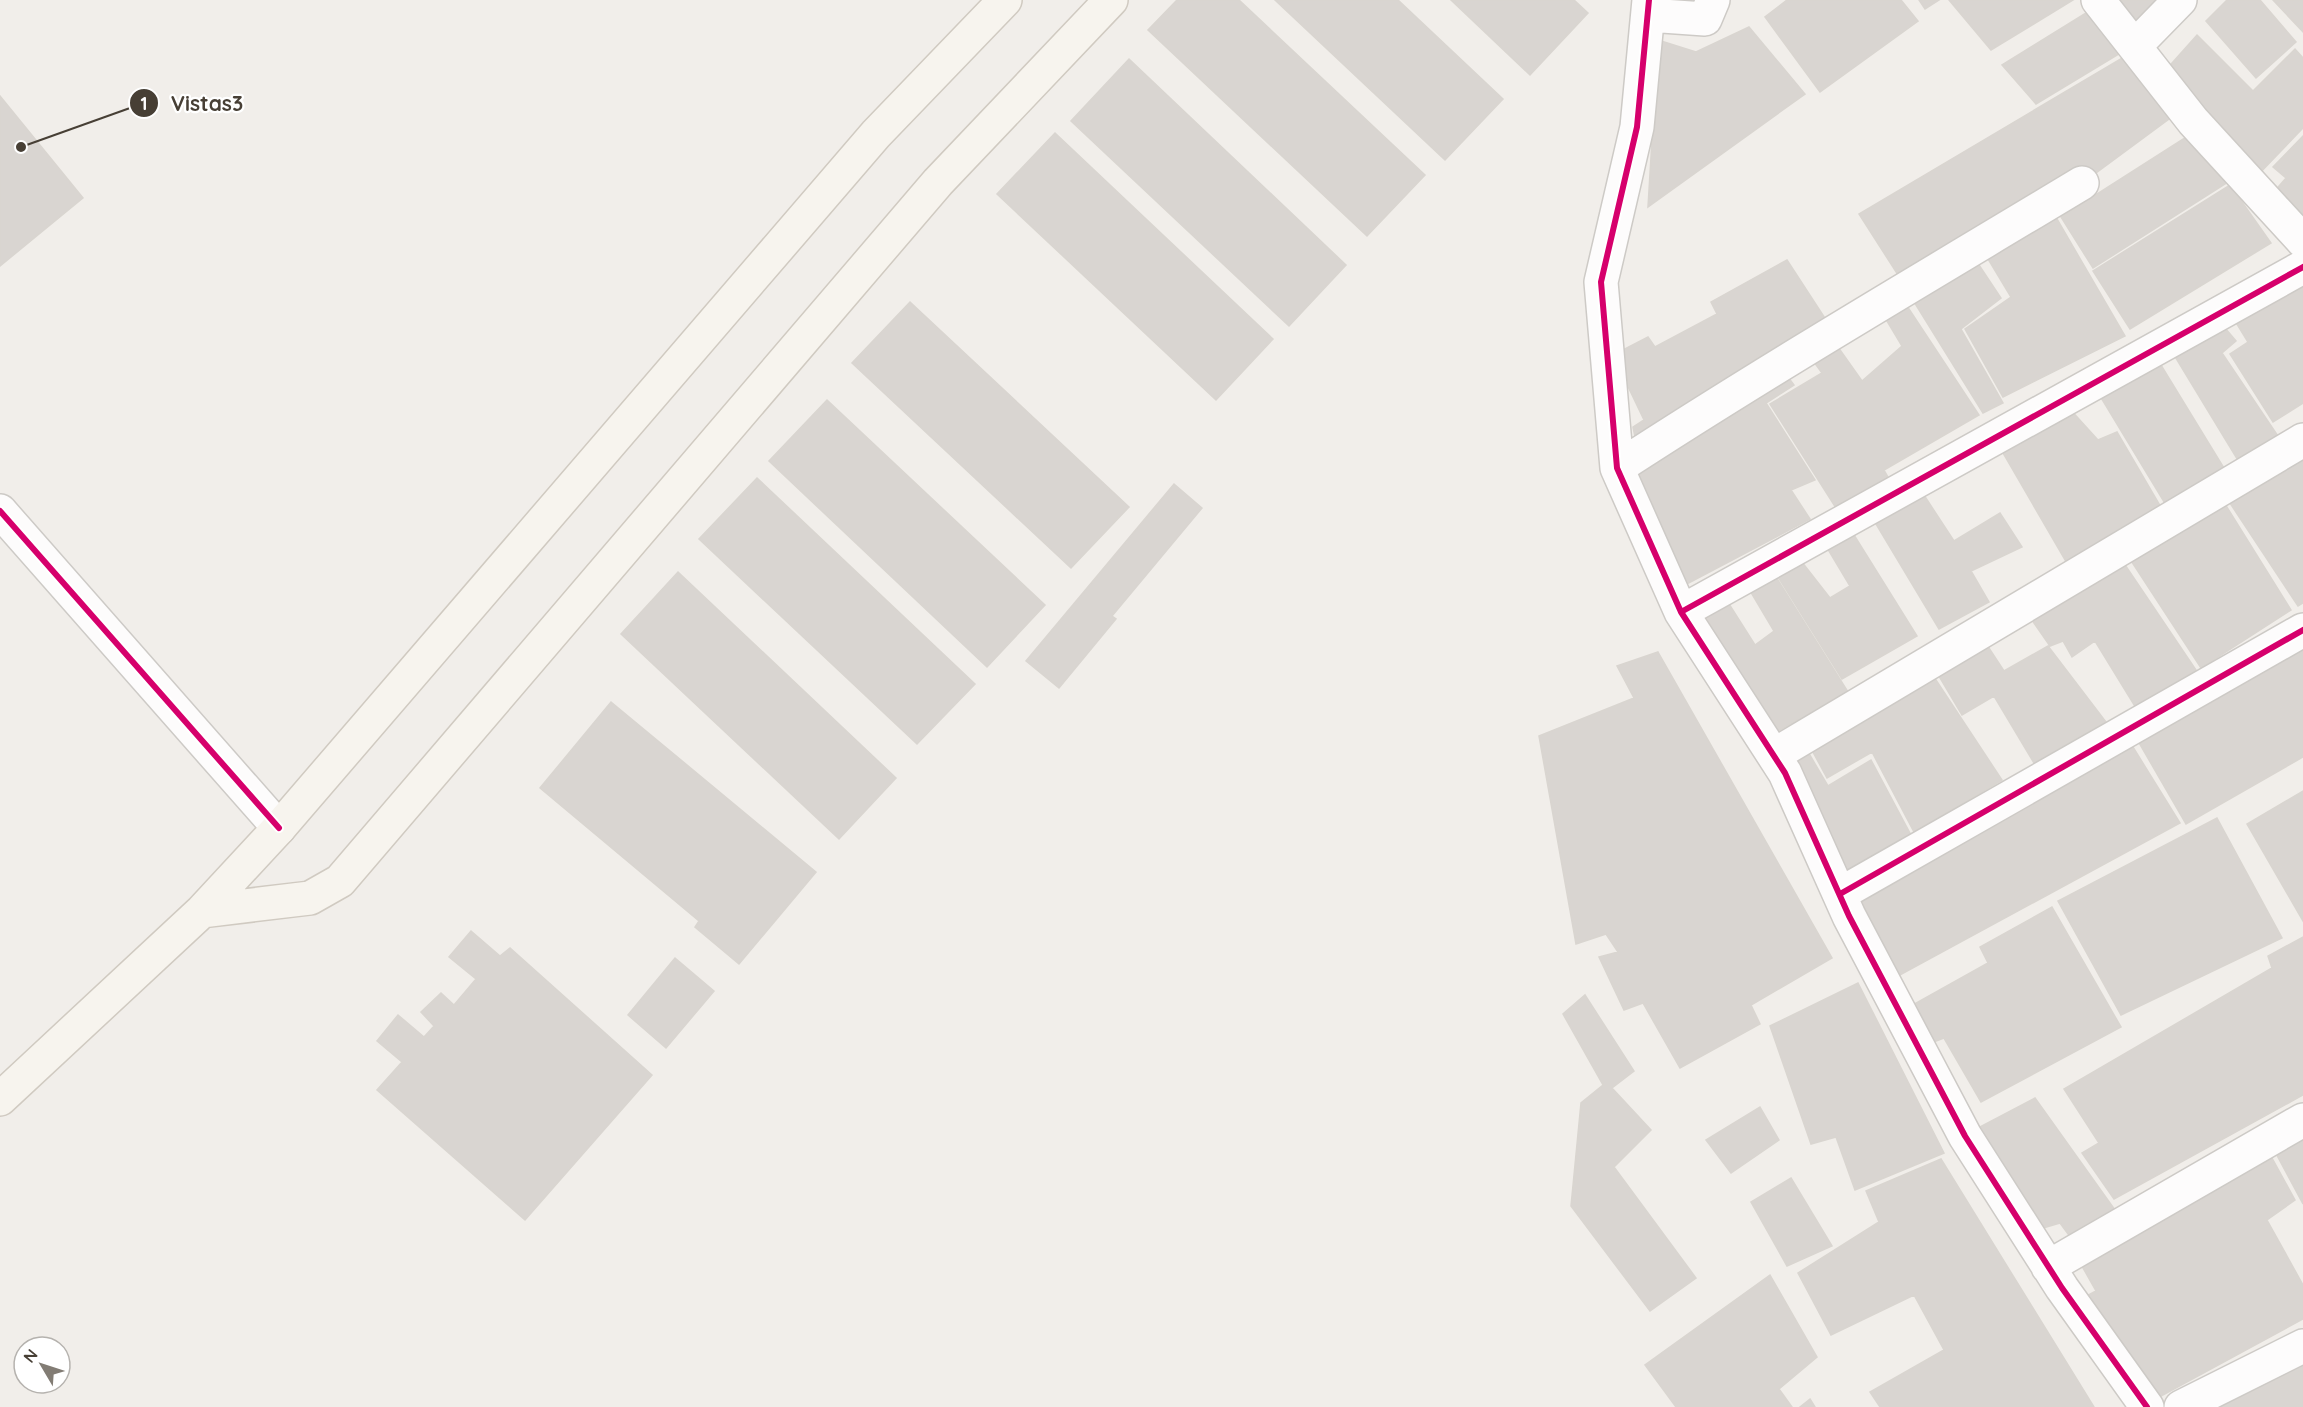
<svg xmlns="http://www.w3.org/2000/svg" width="2303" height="1407" font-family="Quicksand,sans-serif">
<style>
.building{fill:#d9d5d1;stroke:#d9d5d0;stroke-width:1.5}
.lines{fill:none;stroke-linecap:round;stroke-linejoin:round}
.minor-casing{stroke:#cdcac6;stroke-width:36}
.secondary-casing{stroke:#d0cac1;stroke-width:36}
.minor{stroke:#fdfcfc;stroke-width:33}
.secondary{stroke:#f7f4ee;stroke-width:33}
.cycleway-casing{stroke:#fff;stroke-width:10}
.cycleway{stroke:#d6006c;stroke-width:6}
.leader{fill:none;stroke:#473f35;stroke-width:2}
.callout-dot{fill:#473f35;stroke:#fff;stroke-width:2}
.mark-label{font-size:18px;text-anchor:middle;font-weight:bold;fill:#fff}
.callout-label{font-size:21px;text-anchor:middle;font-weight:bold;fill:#473f35;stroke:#fff;stroke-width:4.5;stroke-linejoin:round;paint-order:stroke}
</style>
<rect width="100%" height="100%" fill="#f1eeea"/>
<path class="building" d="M 1177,0 L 1239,0 L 1425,175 L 1367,236 L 1148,30 Z
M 1275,0 L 1398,0 L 1503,99 L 1445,160 Z
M 1451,0 L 1574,0 L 1588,13 L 1530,75 Z
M 1787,0 L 1901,0 L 1918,21 L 1820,92 L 1765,17 Z
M 1919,0 L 1939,0 L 1925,9 Z
M 1949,0 L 2073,0 L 1991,50 Z
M 2106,0 L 2167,0 L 2135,35 Z
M 2227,0 L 2260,0 L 2296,42 L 2256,78 L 2206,21 Z
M 2273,0 L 2303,0 L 2303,32 Z
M 2086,13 L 2122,52 L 2036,104 L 2002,65 Z
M 1749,27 L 1805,94 L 1648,207 L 1658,40 L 1696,52 Z
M 2197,35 L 2253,91 L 2295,49 L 2303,58 L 2303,128 L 2257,176 L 2164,72 Z
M 2129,54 L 2173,116 L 2050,207 L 2125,336 L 2003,397 L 1965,329 L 2011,297 L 1976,239 L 1907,289 L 1859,214 Z
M 1129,59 L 1346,265 L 1289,326 L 1071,121 Z
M 0,96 L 83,198 L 0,266 Z
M 1055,133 L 1273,339 L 1216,400 L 997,194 Z
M 2191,134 L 2228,182 L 2093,268 L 2061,217 Z
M 2303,136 L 2303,228 L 2273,193 L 2286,178 L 2273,167 Z
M 2230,185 L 2271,243 L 2130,329 L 2093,271 Z
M 1973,256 L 2001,298 L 1961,329 L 2003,403 L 1983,413 L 1911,297 Z
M 1787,260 L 1832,329 L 1637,447 L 1633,427 L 1644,420 L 1613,355 L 1648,337 L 1655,347 L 1717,314 L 1711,302 Z
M 2303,275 L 2303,403 L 2273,422 L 2230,354 L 2248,342 L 2232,316 Z
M 910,302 L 1129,507 L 1071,568 L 852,363 Z
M 1905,303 L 1979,415 L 1884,470 L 1889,479 L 1836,508 L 1770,404 L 1822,373 L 1814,362 L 1838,347 L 1862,381 L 1902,346 L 1884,316 Z
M 2219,321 L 2236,341 L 2222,353 L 2280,439 L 2242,467 L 2171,350 Z
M 2156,357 L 2227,473 L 2169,510 L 2097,391 Z
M 1782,369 L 1794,385 L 1766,403 L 1815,480 L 1791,490 L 1810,519 L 1683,586 L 1639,495 L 1646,490 L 1631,465 Z
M 827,400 L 1045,605 L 987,667 L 769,461 Z
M 2068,407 L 2098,440 L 2117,432 L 2162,509 L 2068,565 L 1999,446 Z
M 2303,448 L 2303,603 L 2298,606 L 2224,494 Z
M 757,478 L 975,684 L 917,744 L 699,539 Z
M 1174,484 L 1202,508 L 1112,616 L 1116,619 L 1059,688 L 1026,661 Z
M 1920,489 L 1954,541 L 2000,513 L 2022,547 L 1971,571 L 1989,602 L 1939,629 L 1873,519 Z
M 2220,496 L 2291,610 L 2201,668 L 2126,553 Z
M 1849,527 L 1917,636 L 1842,679 L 1775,572 L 1798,557 L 1830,598 L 1850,586 L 1823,541 Z
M 2121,559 L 2196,670 L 2136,708 L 2095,641 L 2072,657 L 2063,641 L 2050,646 L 2027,613 Z
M 1771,569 L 1848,692 L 1769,736 L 1690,616 L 1724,596 L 1755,645 L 1774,631 L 1746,584 Z
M 678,572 L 896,778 L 839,839 L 621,634 Z
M 2303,636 L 2303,757 L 2186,824 L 2134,734 Z
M 1983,639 L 2004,671 L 2048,646 L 2106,722 L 2034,763 L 1994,696 L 1962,715 L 1933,666 Z
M 1658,652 L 1832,958 L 1751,1005 L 1760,1024 L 1680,1068 L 1643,1003 L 1624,1010 L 1599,957 L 1618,952 L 1606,934 L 1576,944 L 1539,736 L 1634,698 L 1617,666 Z
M 1930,671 L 2002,780 L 1914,832 L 1872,752 L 1827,778 L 1807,741 Z
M 611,702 L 816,872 L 739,964 L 695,927 L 699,921 L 540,788 Z
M 2128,739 L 2180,823 L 1898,976 L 1852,897 Z
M 1804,745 L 1828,786 L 1871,760 L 1912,837 L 1846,877 L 1783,757 Z
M 2303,791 L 2303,921 L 2247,824 Z
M 2217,818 L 2282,938 L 2121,1015 L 2058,901 Z
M 2052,907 L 2121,1027 L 1981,1102 L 1944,1038 L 1928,1044 L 1909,1007 L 1988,963 L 1980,947 Z
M 471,931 L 500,956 L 510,948 L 652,1075 L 525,1220 L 377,1090 L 402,1062 L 377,1041 L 398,1015 L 424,1037 L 434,1026 L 421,1012 L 441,993 L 454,1005 L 476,979 L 449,957 Z
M 2303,937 L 2303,1095 L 2114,1199 L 2082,1153 L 2099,1143 L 2064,1089 L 2272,968 L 2268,956 Z
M 675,958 L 714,991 L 666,1048 L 628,1015 Z
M 1858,983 L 1944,1153 L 1855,1190 L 1836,1137 L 1811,1144 L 1770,1026 Z
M 1585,995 L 1634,1071 L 1612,1088 L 1651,1130 L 1614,1167 L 1696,1278 L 1650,1311 L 1571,1206 L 1581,1103 L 1603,1085 L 1563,1014 Z
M 2035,1098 L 2120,1217 L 2074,1242 L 2060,1223 L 2036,1230 L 1976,1129 Z
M 1760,1107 L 1779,1140 L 1731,1173 L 1706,1140 Z
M 2303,1128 L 2303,1204 L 2272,1146 Z
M 2266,1147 L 2295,1200 L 2267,1220 L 2303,1285 L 2303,1319 L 2150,1402 L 2079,1300 L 2096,1291 L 2078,1259 Z
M 1941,1159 L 2094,1407 L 1880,1407 L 1870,1392 L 1944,1350 L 1914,1295 L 1831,1335 L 1798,1273 L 1879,1222 L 1866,1191 Z
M 1791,1178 L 1832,1246 L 1787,1266 L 1751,1202 Z
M 1770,1275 L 1817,1357 L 1779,1389 L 1792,1407 L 1676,1407 L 1645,1365 Z
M 2303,1358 L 2303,1407 L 2215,1407 Z
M 1810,1399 L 1815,1407 L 1800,1407 Z"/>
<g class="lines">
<g class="minor-casing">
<path id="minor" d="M 1649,0 L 1637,127 L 1601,282 L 1617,468 L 1681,612 L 1785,773 L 1849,916 L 1965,1136 L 2062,1288 L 2147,1407
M 2098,0 L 2193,121 L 2303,241
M 1648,15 L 1705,19 L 1713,0
M 2135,46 L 2180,0
M 1617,468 C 1769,369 1926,277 2082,183
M 0,511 L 279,828
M 1681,612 L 2303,267
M 1774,755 L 2303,440
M 1840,894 L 2303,630
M 2048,1267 L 2303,1120
M 2181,1407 L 2303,1346"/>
</g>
<g class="secondary-casing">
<path id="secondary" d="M 202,911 L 310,898 L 340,881 L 938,182 L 1111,0
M 0,1099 L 202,911 L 279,828 L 876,134 L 1005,0"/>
</g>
<use href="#minor" class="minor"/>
<use href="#secondary" class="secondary"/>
<g class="cycleway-casing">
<path id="cycleway" d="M 1649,0 L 1637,127 L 1601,282 L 1617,468 L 1681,612 L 1785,773 L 1849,916 L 1965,1136 L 2062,1288 L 2147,1407
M 0,511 L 279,828
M 1681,612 L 2303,267
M 1840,894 L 2303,630"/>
</g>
<use href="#cycleway" class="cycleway"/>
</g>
<path class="leader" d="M21 147L144 103"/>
<g class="callout-dot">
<circle cx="21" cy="147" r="6"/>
<circle cx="144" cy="103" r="15"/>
</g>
<g class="mark-label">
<text x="144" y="110">1</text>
</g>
<g class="callout-label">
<text x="207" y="111">Vistas3</text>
</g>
<g transform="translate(42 1365) rotate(309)"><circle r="28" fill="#ffffff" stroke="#b5b2ae" stroke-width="1.5"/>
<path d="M0-4.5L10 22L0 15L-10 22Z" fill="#827c74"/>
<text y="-9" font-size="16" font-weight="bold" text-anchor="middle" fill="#473f35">N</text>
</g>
</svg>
